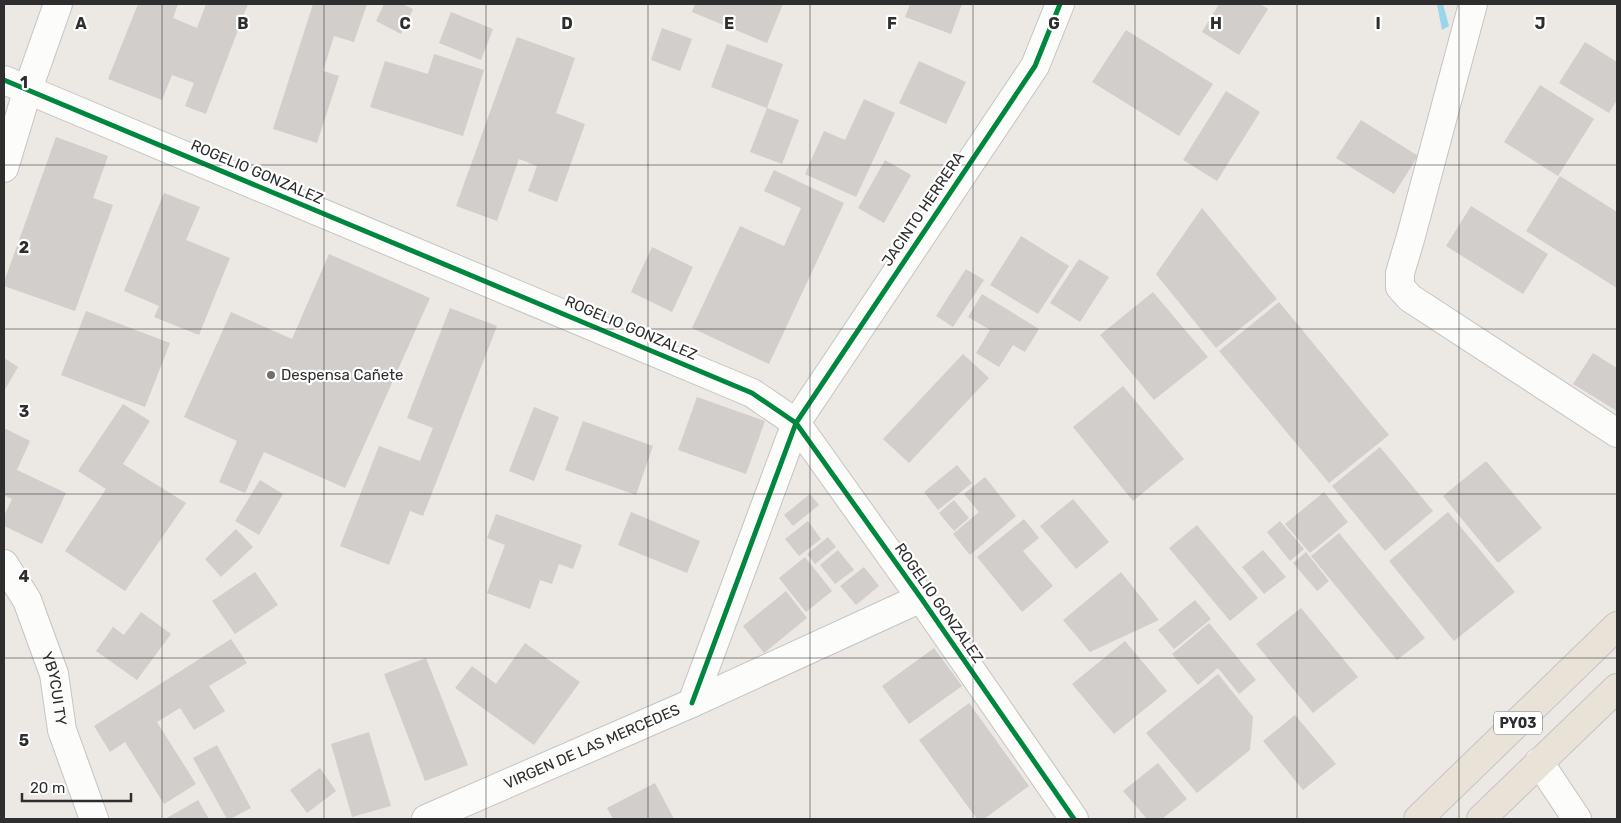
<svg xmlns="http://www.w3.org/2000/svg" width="1621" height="823" font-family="Rubik,sans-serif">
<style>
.water{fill:#99d6ec}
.building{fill:#d1cecb}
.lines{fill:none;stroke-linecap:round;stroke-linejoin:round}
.minor-casing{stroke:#c5c4c5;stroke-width:30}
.trunk-casing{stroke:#c6c5c4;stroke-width:30}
.minor{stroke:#fcfcfb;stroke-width:28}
.trunk{stroke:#e9e2d6;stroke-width:28}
.cycleway-casing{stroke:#fff;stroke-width:8}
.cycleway{stroke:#00873e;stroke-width:5}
.grid{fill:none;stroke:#2e2e2e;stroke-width:1;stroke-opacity:0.55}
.poi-dot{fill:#706f6e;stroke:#fff;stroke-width:2}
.labels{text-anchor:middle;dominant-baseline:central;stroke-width:4.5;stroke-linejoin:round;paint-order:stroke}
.shield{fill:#fff;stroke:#6d6d6d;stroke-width:1}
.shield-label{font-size:14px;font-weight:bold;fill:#2e2e2e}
.street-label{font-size:15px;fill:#2e2e2e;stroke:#fff}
.poi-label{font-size:15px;fill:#2e2e2e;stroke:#fff;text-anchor:start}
.grid-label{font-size:16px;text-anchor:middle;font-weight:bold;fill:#2e2e2e;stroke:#fff;stroke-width:4.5;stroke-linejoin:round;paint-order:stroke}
</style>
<rect width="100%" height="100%" fill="#ece8e4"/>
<path class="water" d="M 1437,4 L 1443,4 L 1449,26 L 1442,30 Z"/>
<path class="building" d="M 138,4 L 178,4 L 173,18 L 197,28 L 206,4 L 248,4 L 206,114 L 185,106 L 194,83 L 172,75 L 162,100 L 108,79 Z
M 313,4 L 367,4 L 354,42 L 334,36 L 323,71 L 339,76 L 317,143 L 273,129 Z
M 384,4 L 402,4 L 413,9 L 401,34 L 376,21 Z
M 695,4 L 783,4 L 767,43 L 692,12 Z
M 910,4 L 962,4 L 951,34 L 905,17 Z
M 1219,4 L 1260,4 L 1268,9 L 1239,55 L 1202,32 Z
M 451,12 L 493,29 L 481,60 L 439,43 Z
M 662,28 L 692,39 L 680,71 L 651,60 Z
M 1126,30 L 1213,84 L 1179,136 L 1092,82 Z
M 517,37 L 575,58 L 556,113 L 585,124 L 557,202 L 528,191 L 537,166 L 519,159 L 497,221 L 456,206 Z
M 1585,42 L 1617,62 L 1617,100 L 1609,113 L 1559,83 Z
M 727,44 L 783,64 L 767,108 L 799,120 L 782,164 L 750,152 L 767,108 L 711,87 Z
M 434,54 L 484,70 L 463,136 L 370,107 L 385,61 L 428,74 Z
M 919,61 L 966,82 L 946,124 L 899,103 Z
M 1540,85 L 1594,119 L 1558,176 L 1504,142 Z
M 1226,91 L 1260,112 L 1217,181 L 1183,160 Z
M 864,99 L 895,113 L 856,197 L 805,174 L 824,131 L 845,140 Z
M 1361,120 L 1418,156 L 1394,194 L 1336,158 Z
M 56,137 L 108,156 L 93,198 L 113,205 L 75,311 L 4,286 L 4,282 Z
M 885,160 L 911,175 L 884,223 L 858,208 Z
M 774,170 L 844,203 L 769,364 L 692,328 L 740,226 L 784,246 L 801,208 L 764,191 Z
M 1560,176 L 1617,212 L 1617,288 L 1526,231 Z
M 164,193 L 200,207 L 186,240 L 230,258 L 199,335 L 154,317 L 159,306 L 124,291 Z
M 1471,206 L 1548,254 L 1523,294 L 1446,246 Z
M 1202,208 L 1277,299 L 1216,348 L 1156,274 Z
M 1021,236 L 1069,266 L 1038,314 L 990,285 Z
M 652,247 L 693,267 L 672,312 L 631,292 Z
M 329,254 L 430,298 L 345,488 L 264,452 L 245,493 L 219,482 L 237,441 L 184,417 L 231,312 L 292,339 Z
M 1079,259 L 1109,277 L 1080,322 L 1050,303 Z
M 966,269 L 984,280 L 953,327 L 936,316 Z
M 1153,292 L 1208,357 L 1154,400 L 1100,335 Z
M 982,294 L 1039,329 L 1025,352 L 1013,345 L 999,367 L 976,353 L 990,330 L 968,317 Z
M 1279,302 L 1389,435 L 1329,483 L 1219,351 Z
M 450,308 L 497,326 L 423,516 L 410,511 L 389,565 L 340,546 L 379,446 L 420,461 L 433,428 L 407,418 Z
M 86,311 L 170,343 L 145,407 L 61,375 Z
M 1593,353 L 1617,368 L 1617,411 L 1573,384 Z
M 963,354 L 989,378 L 909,463 L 883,439 Z
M 4,358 L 18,367 L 4,391 Z
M 1123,386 L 1184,459 L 1133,501 L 1073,427 Z
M 697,397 L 765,421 L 746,474 L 678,450 Z
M 123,404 L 150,421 L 123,464 L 186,503 L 125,591 L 65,551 L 106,489 L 78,471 Z
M 534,407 L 559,417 L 534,481 L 509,471 Z
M 583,421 L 653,446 L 636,495 L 565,470 Z
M 4,428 L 30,441 L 17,470 L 66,493 L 42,544 L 4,526 L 4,516 L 12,499 L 4,495 Z
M 1380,447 L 1433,511 L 1385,551 L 1332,486 Z
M 1486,461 L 1542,528 L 1498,563 L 1443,496 Z
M 957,465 L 972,483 L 938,510 L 924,492 Z
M 985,477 L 1016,516 L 970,555 L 953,534 L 979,512 L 964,494 Z
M 260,480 L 283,494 L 259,535 L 235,521 Z
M 1324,492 L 1348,522 L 1310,553 L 1285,524 Z
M 810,494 L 819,505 L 793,526 L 784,515 Z
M 1073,499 L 1109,542 L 1076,569 L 1040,526 Z
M 954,500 L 969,518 L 954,531 L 939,513 Z
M 631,512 L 700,541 L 687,573 L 618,545 Z
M 1448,512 L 1515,592 L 1454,641 L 1389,561 Z
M 496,514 L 582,545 L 573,569 L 559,564 L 552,584 L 540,580 L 530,609 L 487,593 L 505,545 L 487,538 Z
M 1024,519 L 1039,538 L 1023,551 L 1053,586 L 1022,612 L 977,557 Z
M 808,521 L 821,539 L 799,556 L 785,539 Z
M 1280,521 L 1304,549 L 1290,561 L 1267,532 Z
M 1197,525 L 1258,598 L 1230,621 L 1169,548 Z
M 236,529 L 253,547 L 221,577 L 205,559 Z
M 1339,533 L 1425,638 L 1397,660 L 1311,556 Z
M 828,537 L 836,547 L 815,564 L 807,554 Z
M 838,550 L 854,570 L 835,584 L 820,565 Z
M 1263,550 L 1286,577 L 1264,594 L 1242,567 Z
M 1306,552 L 1329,581 L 1317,591 L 1293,563 Z
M 805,557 L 832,591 L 806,612 L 779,578 Z
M 864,567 L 879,586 L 856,605 L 840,586 Z
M 255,572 L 278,605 L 235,634 L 212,601 Z
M 1121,572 L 1159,620 L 1090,652 L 1063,620 Z
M 786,591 L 807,618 L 764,653 L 743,626 Z
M 1195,600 L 1211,619 L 1174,649 L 1158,630 Z
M 1301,608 L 1358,677 L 1313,713 L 1256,644 Z
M 141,612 L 171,634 L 137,680 L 96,651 L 113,627 L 124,635 Z
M 1209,623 L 1256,680 L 1239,694 L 1218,668 L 1198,685 L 1172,654 Z
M 231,639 L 247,663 L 209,686 L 225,711 L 194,730 L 180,708 L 157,722 L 196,784 L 164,804 L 125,742 L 110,752 L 94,726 Z
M 1125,641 L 1167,691 L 1114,734 L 1072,684 Z
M 525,643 L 580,682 L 534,745 L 455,688 L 472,666 L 496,684 Z
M 934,648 L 962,686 L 909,724 L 882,686 Z
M 426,658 L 468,765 L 425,781 L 384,674 Z
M 1218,674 L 1253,717 L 1250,750 L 1197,793 L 1146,733 Z
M 969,703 L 1029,786 L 984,819 L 977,819 L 919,740 Z
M 1295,715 L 1336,764 L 1303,790 L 1263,741 Z
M 369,732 L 391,806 L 352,817 L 331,744 Z
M 217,745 L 251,808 L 230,819 L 227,819 L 193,758 Z
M 1158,763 L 1187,799 L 1162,819 L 1147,819 L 1123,791 Z
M 320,768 L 336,791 L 307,813 L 290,790 Z
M 655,783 L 674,819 L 613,819 L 607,808 Z
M 198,800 L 209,819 L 165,819 Z"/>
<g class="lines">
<g class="minor-casing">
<g id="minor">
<path d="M 1473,4 L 1411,236 L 1400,273 L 1400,287 L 1410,298 L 1617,433"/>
<path d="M 4,80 L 752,393 L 796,423 L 921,598 L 1074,819"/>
<path d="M 4,168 L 28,89 L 58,4"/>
<path id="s1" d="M 4,564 L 27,600 L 54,674 L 62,730 L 94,819"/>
<path d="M 692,703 L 796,423 L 1035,66 L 1060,4"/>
<path d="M 1539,762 L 1577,819"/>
<path id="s2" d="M 426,819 L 692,703 L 921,598"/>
</g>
</g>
<g class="trunk-casing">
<path id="trunk" d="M 1418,819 L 1617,626
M 1481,819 L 1617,688"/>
</g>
<use href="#minor" class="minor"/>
<use href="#trunk" class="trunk"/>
<g class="cycleway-casing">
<path id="cycleway" d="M 4,80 L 752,393 L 796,423 L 921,598 L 1074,819
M 692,703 L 796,423 L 1035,66 L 1060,4"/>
</g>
<use href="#cycleway" class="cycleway"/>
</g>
<path class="grid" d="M 162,4 L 162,819M 324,4 L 324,819M 486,4 L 486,819M 648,4 L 648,819M 810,4 L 810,819M 973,4 L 973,819M 1135,4 L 1135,819M 1297,4 L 1297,819M 1459,4 L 1459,819M 4,165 L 1617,165M 4,329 L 1617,329M 4,494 L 1617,494M 4,658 L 1617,658"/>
<circle class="poi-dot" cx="271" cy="375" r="5"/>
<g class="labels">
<rect class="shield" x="1494" y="711.5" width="48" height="23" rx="4"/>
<g class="shield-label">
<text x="1518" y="723">PY03</text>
</g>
<g class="street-label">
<text transform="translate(257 172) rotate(23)">ROGELIO GONZALEZ</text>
<text transform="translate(923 209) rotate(-56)">JACINTO HERRERA</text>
<text transform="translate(631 328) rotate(23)">ROGELIO GONZALEZ</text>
<text transform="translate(939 603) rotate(55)">ROGELIO GONZALEZ</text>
<text stroke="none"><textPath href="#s1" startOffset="136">YBYCUI TY</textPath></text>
<text stroke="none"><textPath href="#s2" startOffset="181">VIRGEN DE LAS MERCEDES</textPath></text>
</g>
<g class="poi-label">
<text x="281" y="375">Despensa Cañete</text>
</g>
</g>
<g class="grid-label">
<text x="81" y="29">A</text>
<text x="243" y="29">B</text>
<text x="405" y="29">C</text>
<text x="567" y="29">D</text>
<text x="729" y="29">E</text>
<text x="892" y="29">F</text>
<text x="1054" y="29">G</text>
<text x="1216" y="29">H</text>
<text x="1378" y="29">I</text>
<text x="1540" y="29">J</text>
<text x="24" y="88">1</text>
<text x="24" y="253">2</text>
<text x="24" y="417">3</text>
<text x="24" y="582">4</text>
<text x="24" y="746">5</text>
</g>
<rect width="1621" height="823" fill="none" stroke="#2e2e2e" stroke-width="10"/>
<path d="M22 793v8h109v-8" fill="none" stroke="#2e2e2e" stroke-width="2.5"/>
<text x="30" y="793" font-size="15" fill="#2e2e2e" stroke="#ffffff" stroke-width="4" paint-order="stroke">20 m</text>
</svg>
